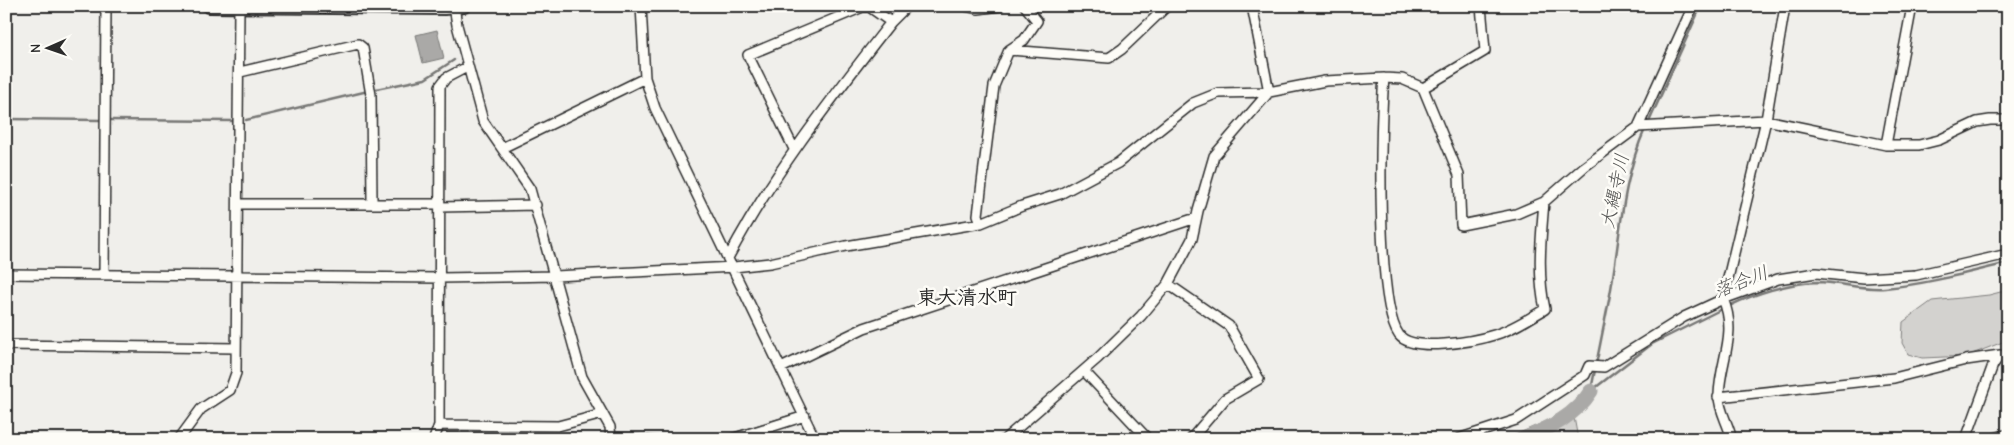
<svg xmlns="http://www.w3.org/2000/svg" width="2014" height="445" font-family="'Comic Neue','Klee One',sans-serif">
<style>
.green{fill:#d3d2cf;stroke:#7f7e7d}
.water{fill:#aaa9a7;stroke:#777775}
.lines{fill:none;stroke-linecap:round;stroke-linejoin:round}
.stream{stroke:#777775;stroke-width:2.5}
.river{stroke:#aaa9a7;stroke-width:15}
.street-casing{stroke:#2b2b2b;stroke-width:12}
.secondary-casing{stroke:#2b2b2b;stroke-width:16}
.street{stroke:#fdfcf7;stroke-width:9}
.secondary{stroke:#fdfcf7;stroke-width:12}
.labels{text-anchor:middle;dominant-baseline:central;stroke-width:5;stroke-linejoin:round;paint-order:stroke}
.water-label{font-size:19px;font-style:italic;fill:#575756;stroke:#fdfcf7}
.quarter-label{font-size:20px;font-weight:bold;fill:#2b2b2b;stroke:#fdfcf7}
</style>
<rect width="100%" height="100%" fill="#f0efeb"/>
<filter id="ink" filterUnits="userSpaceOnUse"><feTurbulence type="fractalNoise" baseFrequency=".02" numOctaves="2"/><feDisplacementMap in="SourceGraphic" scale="10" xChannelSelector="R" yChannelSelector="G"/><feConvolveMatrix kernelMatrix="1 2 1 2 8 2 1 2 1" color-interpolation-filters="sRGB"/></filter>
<g filter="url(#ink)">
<path class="green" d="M 2008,290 L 2008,340 L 1967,356 L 1922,358 L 1908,354 L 1902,343 L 1903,322 L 1932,301 L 1989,295 Z
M 1574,417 L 1578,439 L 1506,439 L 1551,419 Z"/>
<path class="water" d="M 437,30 L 444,58 L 423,63 L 416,35 Z"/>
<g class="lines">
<path class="stream" d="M 376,89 L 425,79 L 454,60
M 6,119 L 100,120
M 109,120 L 234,121
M 246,120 L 368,91
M 1648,124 L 1701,6
M 1729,306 C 1754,294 1788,283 1817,282 C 1839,282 1861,290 1885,288 C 1927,284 1967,273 2008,263
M 1591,390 C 1597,360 1603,330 1609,300 C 1620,244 1621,182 1645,129
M 1591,391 L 1652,344 L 1724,308
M 618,433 L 681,439
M 599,439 L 604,435
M 715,439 L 793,415"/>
<path class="river" d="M 1524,439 C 1550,428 1576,415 1591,391"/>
<g class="street-casing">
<path id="street" d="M 454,6 L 457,25 L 483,121 L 530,189 L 582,377 L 610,427 L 611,439
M 641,6 L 645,78 L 655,108 L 815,439
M 868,6 L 891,22
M 965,6 L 978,9 L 1000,6
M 1009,50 L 1109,58 L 1122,49 L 1167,6
M 240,72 L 358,44 L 363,48 L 371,95 L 372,202
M 1384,78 C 1380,122 1376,304 1399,335 C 1413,353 1475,341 1494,335 C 1512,330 1530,318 1545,309 C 1537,274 1541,238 1544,202
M 1423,88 L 1485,51 L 1481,6
M 1638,127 L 1766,120 L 1886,145 L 1919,145 L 1939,140 L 1977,122 L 1990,120 L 2008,120
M 1886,145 L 1912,6
M 502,148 L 645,78
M 794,149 L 748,55 L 865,6
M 238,204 L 440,204
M 440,207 L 536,205
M 981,223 L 978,215 L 994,86 L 1009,50 L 1024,40 L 1037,21 L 1025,6
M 728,258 C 773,173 832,98 891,22 L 907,6
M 6,274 L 440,278 L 555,276 L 734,267 L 770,263 L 846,246 L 981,223 L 1022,206 L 1060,194 L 1118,163 L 1193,103 L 1218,93 L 1269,92 L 1325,81 L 1384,78 L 1402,79 L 1423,88 L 1459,175 L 1461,225 L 1516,214 L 1544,202 L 1584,167 L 1638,127 L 1693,6
M 104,275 L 106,6
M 1168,284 L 1229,326 L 1259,379 L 1225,399 L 1191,439
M 1723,299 L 1766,120 L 1785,6
M 1723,299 C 1738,334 1720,360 1719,395 C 1718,407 1727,422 1730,433 L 1730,439
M 6,345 L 236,348
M 781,368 L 864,328 L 1196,218
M 1084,371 L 1148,439
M 1718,397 L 1894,378 L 1966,360 L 2000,355 L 1993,365 L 1966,439
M 439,425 L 558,426 L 603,414
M 179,439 L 201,409 L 230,390 L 236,373 L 239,6
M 434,439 L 439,425 L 440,86 L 446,78 L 467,67
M 732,439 L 805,416
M 1005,439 L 1098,358 L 1141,316 L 1168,284 L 1192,239 L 1198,211 L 1214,156 L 1269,92 L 1252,6
M 1458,439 L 1516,420 L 1585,375 L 1589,366 L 1604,367 L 1684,317 L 1723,299 L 1778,279 L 1816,273 L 1864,278 L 1916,275 L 2008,254
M 1992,439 L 2008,434"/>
</g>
<g class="secondary-casing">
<path id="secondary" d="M 209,6 L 444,8 L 464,6"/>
</g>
<use href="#street" class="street"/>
<use href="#secondary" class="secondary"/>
</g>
</g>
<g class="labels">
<g class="water-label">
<text transform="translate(1615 191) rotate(-78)">大縄寺川</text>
<text transform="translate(1741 282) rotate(-21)">落合川</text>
</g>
<g class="quarter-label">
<text x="967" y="297">東大清水町</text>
</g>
</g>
<rect width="2014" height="445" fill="none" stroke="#fdfcf7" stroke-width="25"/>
<rect x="12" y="12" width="1989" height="420" fill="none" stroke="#2b2b2b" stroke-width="2" filter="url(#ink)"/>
<g transform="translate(48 48) rotate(268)" stroke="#fdfcf7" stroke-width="4" paint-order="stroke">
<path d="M0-4L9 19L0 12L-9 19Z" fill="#2b2b2b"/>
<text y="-8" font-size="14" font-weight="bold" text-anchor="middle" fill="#2b2b2b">N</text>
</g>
</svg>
